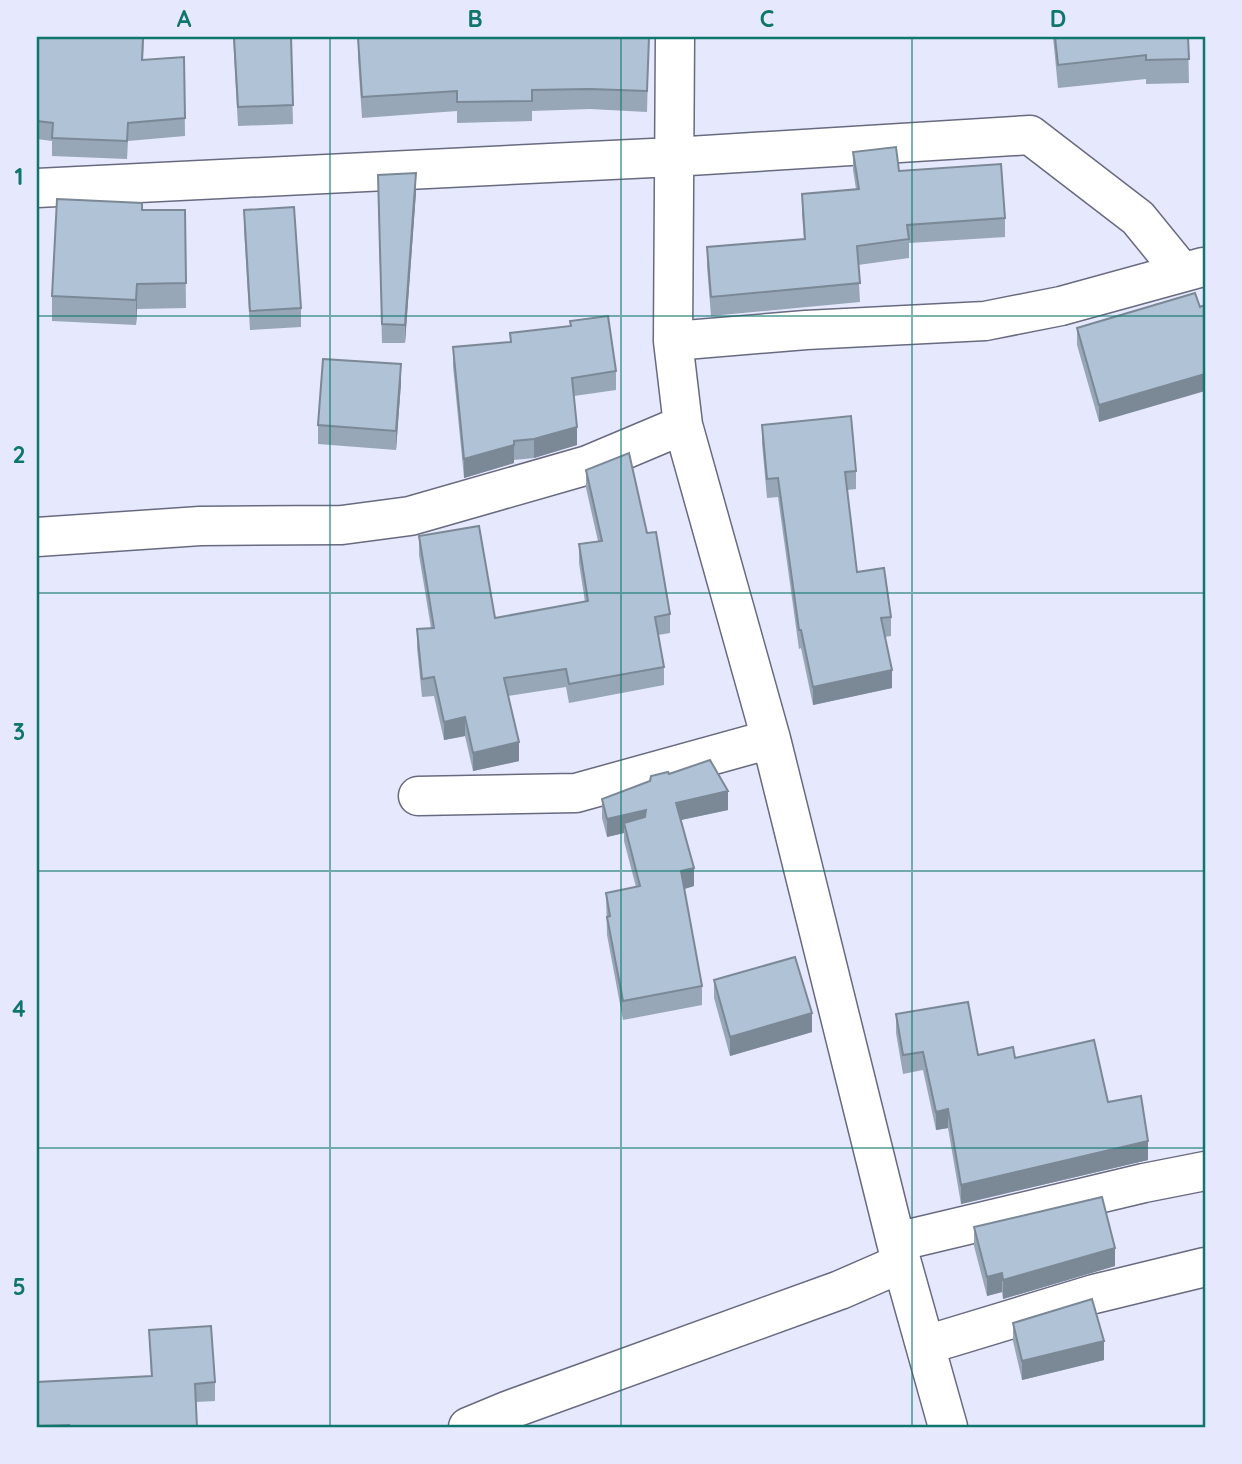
<svg xmlns="http://www.w3.org/2000/svg" width="1242" height="1464" font-family="Quicksand,sans-serif">
<style>
.lines{fill:none;stroke-linecap:round;stroke-linejoin:round}
.street-casing{stroke:#686a80;stroke-width:41}
.street{stroke:#fff;stroke-width:38}
.wall{fill:#97a7b8}
.shaded-wall{fill:#7b8896}
.building{fill:#b0c2d6;stroke:#7b8896;stroke-width:2}
.grid{fill:none;stroke:#0f766e;stroke-width:2;stroke-opacity:0.55}
.neatline{fill:none;stroke:#0f766e;stroke-width:2.5}
.grid-label{font-size:23px;text-anchor:middle;font-weight:bold;fill:#0f766e}
</style>
<rect width="100%" height="100%" fill="#e6e8fd"/>
<g class="lines">
<g class="street-casing">
<path id="street" d="M 675,37 L 673,341 L 683,425 L 771,739 L 896,1242 L 948,1427
M 37,188 L 673,157 L 1030,135 L 1138,218 L 1182,272
M 673,341 L 806,330 L 985,321 L 1061,306 L 1203,267
M 37,537 L 200,526 L 342,525 L 410,516 L 588,465 L 683,425
M 418,796 L 576,793 L 771,739
M 896,1242 L 1144,1183 L 1205,1171
M 926,1345 L 1094,1294 L 1205,1267
M 468,1427 L 509,1410 L 840,1290 L 902,1263"/>
</g>
<use href="#street" class="street"/>
</g>
<path class="wall" d="M 37,37 L 144,37 L 143,60 L 184,57 L 185,136 L 128,141 L 127,159 L 52,156 L 52,141 L 37,139 Z
M 233,37 L 291,37 L 293,124 L 238,126 Z
M 649,37 L 647,112 L 590,109 L 532,111 L 532,121 L 457,123 L 457,111 L 362,118 L 358,58 L 358,38 Z
M 1053,37 L 1188,37 L 1189,83 L 1146,84 L 1146,79 L 1058,88 Z
M 853,152 L 899,171 L 1005,218 L 1005,237 L 909,243 L 909,258 L 858,265 L 860,302 L 711,316 L 707,266 L 707,247 L 804,240 L 802,213 L 802,194 L 856,189 L 853,170 Z
M 416,192 L 405,343 L 382,343 L 378,193 Z
M 142,210 L 185,210 L 186,308 L 137,309 L 136,325 L 52,321 L 52,296 Z
M 244,210 L 301,308 L 301,327 L 250,330 L 244,228 Z
M 1195,293 L 1099,422 L 1077,345 L 1077,328 Z
M 570,321 L 616,371 L 616,390 L 574,396 L 577,445 L 534,458 L 514,460 L 514,463 L 464,478 L 453,366 L 453,347 L 510,342 L 510,333 L 570,326 Z
M 401,383 L 396,450 L 318,444 L 318,425 Z
M 762,425 L 856,471 L 856,489 L 847,490 L 857,572 L 891,617 L 891,636 L 885,637 L 892,688 L 813,705 L 801,648 L 799,649 L 778,497 L 767,498 L 762,443 Z
M 586,470 L 647,533 L 670,614 L 670,633 L 658,635 L 664,667 L 664,685 L 569,703 L 566,687 L 508,696 L 519,761 L 473,771 L 465,736 L 444,740 L 434,696 L 422,697 L 417,648 L 417,629 L 431,628 L 419,555 L 419,536 L 495,618 L 585,602 L 579,563 L 579,544 L 598,541 L 586,488 Z
M 669,774 L 728,810 L 681,820 L 694,886 L 684,889 L 702,986 L 702,1005 L 623,1020 L 607,935 L 606,893 L 636,887 L 624,841 L 624,833 L 607,837 L 602,818 L 602,799 Z
M 714,980 L 812,1032 L 730,1056 L 714,998 Z
M 896,1014 L 978,1055 L 1015,1058 L 1108,1102 L 1148,1160 L 961,1204 L 948,1128 L 936,1130 L 923,1070 L 903,1074 L 896,1033 Z
M 974,1227 L 1115,1266 L 1003,1299 L 1002,1292 L 987,1296 L 974,1246 Z
M 1013,1323 L 1104,1360 L 1022,1380 L 1013,1341 Z
M 149,1330 L 215,1382 L 215,1401 L 196,1402 L 197,1427 L 37,1427 L 37,1382 L 151,1376 Z"/>
<path class="shaded-wall" d="M 416,173 L 416,192 L 405,343 L 405,325 Z
M 137,284 L 137,309 L 136,325 L 136,300 Z
M 401,364 L 401,383 L 396,450 L 396,431 Z
M 1205,374 L 1205,391 L 1099,422 L 1099,405 Z
M 577,427 L 577,445 L 534,458 L 534,439 Z
M 514,445 L 514,463 L 464,478 L 464,459 Z
M 892,670 L 892,688 L 813,705 L 813,687 Z
M 465,717 L 465,736 L 444,740 L 444,722 Z
M 519,742 L 519,761 L 473,771 L 473,753 Z
M 728,791 L 728,810 L 676,821 L 676,803 Z
M 646,810 L 646,828 L 624,823 L 624,833 L 607,837 L 607,819 Z
M 694,868 L 694,886 L 681,890 L 681,871 Z
M 812,1013 L 812,1032 L 730,1056 L 730,1037 Z
M 948,1109 L 948,1128 L 936,1130 L 936,1112 Z
M 1148,1141 L 1148,1160 L 961,1204 L 961,1185 Z
M 1115,1248 L 1115,1266 L 1003,1299 L 1003,1280 Z
M 1002,1273 L 1002,1292 L 987,1296 L 987,1277 Z
M 1104,1341 L 1104,1360 L 1022,1380 L 1022,1361 Z"/>
<path class="building" d="M 37,37 L 143,37 L 142,60 L 184,57 L 185,118 L 128,123 L 127,141 L 52,138 L 53,123 L 37,121 Z
M 234,37 L 291,37 L 293,105 L 238,107 Z
M 369,37 L 649,37 L 647,91 L 590,89 L 532,90 L 532,101 L 457,102 L 457,91 L 362,97 L 358,38 Z
M 1055,37 L 1188,37 L 1189,59 L 1146,60 L 1146,55 L 1058,65 Z
M 896,147 L 899,171 L 1001,164 L 1005,218 L 907,225 L 909,239 L 857,246 L 860,283 L 711,297 L 707,247 L 805,239 L 802,194 L 859,189 L 853,152 Z
M 416,173 L 405,325 L 382,324 L 378,175 Z
M 57,199 L 142,203 L 142,210 L 185,210 L 186,283 L 137,284 L 136,300 L 52,296 Z
M 294,207 L 301,308 L 250,311 L 244,210 Z
M 1195,293 L 1200,307 L 1205,305 L 1205,374 L 1099,405 L 1077,328 Z
M 608,316 L 616,371 L 572,378 L 577,427 L 534,439 L 514,441 L 514,445 L 464,459 L 453,347 L 511,342 L 510,333 L 571,326 L 570,321 Z
M 323,359 L 401,364 L 396,431 L 318,425 Z
M 851,416 L 856,471 L 845,472 L 857,572 L 884,568 L 891,617 L 881,618 L 892,670 L 813,687 L 801,630 L 799,630 L 778,478 L 767,479 L 762,425 Z
M 629,453 L 647,533 L 656,532 L 670,614 L 655,617 L 664,667 L 569,684 L 566,669 L 504,678 L 519,742 L 473,753 L 465,717 L 444,722 L 434,677 L 422,679 L 417,629 L 434,628 L 419,536 L 479,526 L 495,618 L 588,601 L 579,544 L 602,541 L 586,470 Z
M 710,760 L 728,791 L 676,803 L 694,868 L 681,871 L 702,986 L 623,1001 L 607,917 L 610,916 L 606,893 L 640,886 L 624,823 L 645,817 L 646,810 L 607,819 L 602,799 L 650,781 L 651,776 L 668,772 L 669,774 Z
M 795,957 L 812,1013 L 730,1037 L 714,980 Z
M 968,1002 L 978,1055 L 1013,1047 L 1015,1058 L 1094,1040 L 1108,1102 L 1141,1096 L 1148,1141 L 961,1185 L 948,1109 L 936,1112 L 923,1052 L 903,1055 L 896,1014 Z
M 1102,1197 L 1115,1248 L 1003,1280 L 1002,1273 L 987,1277 L 974,1227 Z
M 1092,1299 L 1104,1341 L 1022,1361 L 1013,1323 Z
M 211,1326 L 215,1382 L 195,1384 L 197,1427 L 69,1427 L 69,1425 L 37,1426 L 37,1382 L 152,1376 L 149,1330 Z"/>
<path class="grid" d="M 330,37 L 330,1427M 621,37 L 621,1427M 912,37 L 912,1427M 37,316 L 1205,316M 37,593 L 1205,593M 37,871 L 1205,871M 37,1148 L 1205,1148"/>
<rect width="1242" height="1464" fill="none" stroke="#e6e8fd" stroke-width="77"/>
<rect x="38" y="38" width="1166" height="1388" class="neatline"/>
<g class="grid-label">
<text x="184" y="27">A</text>
<text x="475" y="27">B</text>
<text x="767" y="27">C</text>
<text x="1058" y="27">D</text>
<text x="19" y="185">1</text>
<text x="19" y="463">2</text>
<text x="19" y="740">3</text>
<text x="19" y="1017">4</text>
<text x="19" y="1295">5</text>
</g>
</svg>
